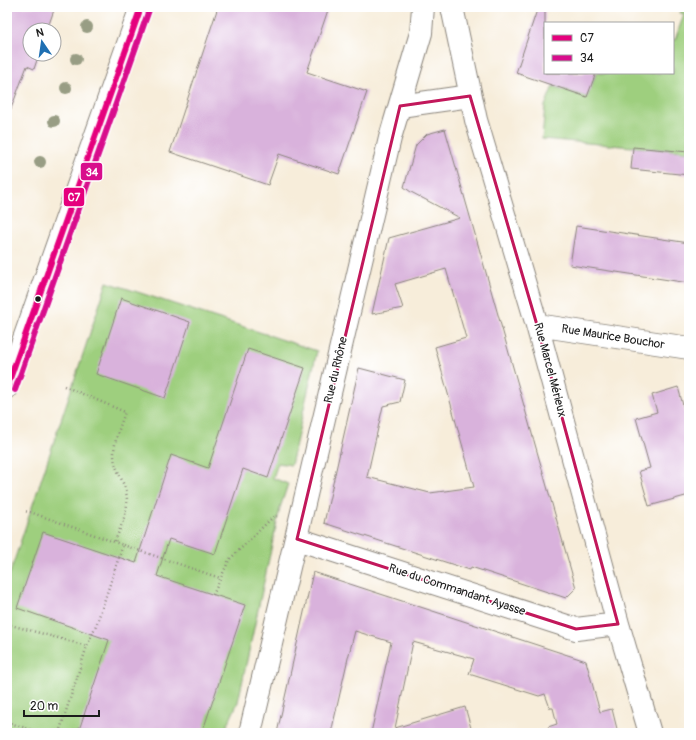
<svg xmlns="http://www.w3.org/2000/svg" width="696" height="740" font-family="Pangolin,sans-serif">
<style>
.green{fill:#9ecf7e;stroke:#5d764d}
.building{fill:#d9b2dc}
.lines{fill:none;stroke-linecap:round;stroke-linejoin:round}
.minor-casing{stroke:#8a847b;stroke-width:24}
.path{stroke:#8a847b;stroke-width:2.5;stroke-dasharray:1 3;stroke-linecap:butt}
.minor{stroke:#fff;stroke-width:22}
.bus-1-casing{stroke:#fff;stroke-width:9}
.bus-2-casing{stroke:#fff;stroke-width:9}
.bus-1{stroke:#e5007d;stroke-width:6}
.bus-2{stroke:#d80d8c;stroke-width:6}
.tree{fill:#989d84}
.marked{fill:none;stroke:#c2185b;stroke-width:3;stroke-linejoin:round}
.bus-dot{fill:#1c1c1c;stroke:#fff;stroke-width:1.5}
.labels{text-anchor:middle;dominant-baseline:central;stroke-width:3;stroke-linejoin:round;paint-order:stroke}
.street-label{font-size:12px;fill:#1c1c1c;stroke:#fff}
.line-badge{stroke:#fff;stroke-width:1.5}
.badge-label{font-size:11px;text-anchor:middle;font-weight:bold;fill:#fff}
</style>
<rect width="100%" height="100%" fill="#fff"/>
<filter id="ink" filterUnits="userSpaceOnUse"><feTurbulence type="fractalNoise" baseFrequency=".025" numOctaves="2"/><feDisplacementMap in="SourceGraphic" scale="8" xChannelSelector="R" yChannelSelector="G"/><feConvolveMatrix kernelMatrix="1 2 1 2 8 2 1 2 1" color-interpolation-filters="sRGB"/></filter>
<filter id="wash" filterUnits="userSpaceOnUse"><feTurbulence type="fractalNoise" baseFrequency=".012" numOctaves="4" result="noise"/><feDisplacementMap in="SourceGraphic" scale="16" xChannelSelector="R" yChannelSelector="G"/><feGaussianBlur stdDeviation="0.9" result="paint"/><feColorMatrix in="noise" values="0 0 0 0 0 0 0 0 0 0 0 0 0 0 0 0 0 1.4 0 .05"/><feComposite in="paint" operator="in"/></filter>
<g filter="url(#wash)">
<rect width="100%" height="100%" fill="#f7edda"/>
<path class="green" d="M 682,7 L 689,7 L 689,152 L 542,139 L 545,106 L 553,86 L 587,97 L 596,73 L 673,73 L 673,39 L 675,40 L 684,14 L 680,13 Z
M 107,282 L 317,351 L 291,465 L 278,463 L 273,478 L 288,484 L 280,508 L 238,702 L 224,733 L 7,733 L 7,582 Z"/>
<g id="blocks">
<path class="building" d="M 7,7 L 55,7 L 47,30 L 30,30 L 30,54 L 39,54 L 34,69 L 27,66 L 9,114 L 7,113 Z
M 218,7 L 329,7 L 307,72 L 367,92 L 339,174 L 279,154 L 268,185 L 170,152 Z
M 538,7 L 545,7 L 545,73 L 596,73 L 587,97 L 516,73 Z
M 445,129 L 576,588 L 566,598 L 471,567 L 470,570 L 324,523 L 359,368 L 405,380 L 400,402 L 383,406 L 367,477 L 430,493 L 474,487 L 435,347 L 466,338 L 446,269 L 395,284 L 403,308 L 372,314 L 389,238 L 460,218 L 411,192 L 404,187 L 416,145 L 427,134 Z
M 633,147 L 689,152 L 689,175 L 631,169 Z
M 576,226 L 689,243 L 689,283 L 570,265 Z
M 121,298 L 190,322 L 165,398 L 96,374 Z
M 248,349 L 305,368 L 268,478 L 243,469 L 215,554 L 169,539 L 157,576 L 245,605 L 202,733 L 78,733 L 109,640 L 17,608 L 43,532 L 136,563 L 171,455 L 208,468 Z
M 678,387 L 689,427 L 689,495 L 649,506 L 639,471 L 650,468 L 636,418 L 657,412 L 652,395 Z
M 313,572 L 586,661 L 600,712 L 612,709 L 618,733 L 548,733 L 548,727 L 557,724 L 553,708 L 550,708 L 545,694 L 539,696 L 469,674 L 474,659 L 413,642 L 394,733 L 371,733 L 391,642 L 355,631 L 348,658 L 331,733 L 277,733 Z
M 465,707 L 471,728 L 454,733 L 396,733 L 395,728 Z"/>
</g>
</g>
<g filter="url(#ink)">
<use href="#blocks" fill-opacity="0" stroke="#8a847b" stroke-width="1"/>
<g class="lines">
<g class="minor-casing">
<path id="minor" d="M 452,7 L 476,120 L 537,325 L 618,624 L 650,733
M 400,106 L 470,96
M 537,325 L 689,348
M 7,387 L 141,7
M 297,539 L 576,629 L 618,624
M 250,733 L 390,138 L 421,33 L 423,7"/>
</g>
<path class="path" d="M 64,386 L 125,412 C 120,428 111,446 115,463 C 119,477 128,488 127,504 C 126,517 119,530 115,542
M 123,545 L 220,578
M 213,595 L 229,560 L 274,516 L 277,516
M 7,624 L 87,646 L 97,623 L 123,545 L 30,512 L 23,511
M 7,722 L 41,733
M 59,733 L 87,646"/>
<use href="#minor" class="minor"/>
<g class="bus-1-casing">
<path id="bus-1" d="M 7,387 L 141,7"/>
</g>
<g class="bus-2-casing">
<path id="bus-2" d="M 15,390 L 149,10"/>
</g>
<use href="#bus-1" class="bus-1"/>
<use href="#bus-2" class="bus-2"/>
</g>
<g class="tree">
<circle cx="87" cy="27" r="6"/>
<circle cx="76" cy="59" r="6"/>
<circle cx="66" cy="88" r="6"/>
<circle cx="54" cy="121" r="6"/>
<circle cx="40" cy="162" r="6"/>
</g>
</g>
<path class="marked" d="M 470,96 L 537,325 L 618,624 L 576,629 L 297,539 L 400,106 Z"/>
<circle class="bus-dot" cx="38" cy="299" r="3.5"/>
<g class="labels">
<g class="street-label">
<text transform="translate(613 337) rotate(9)">Rue Maurice Bouchor</text>
<text transform="translate(336 370) rotate(-77)">Rue du Rhône</text>
<text transform="translate(550 370) rotate(75)">Rue Marcel Mérieux</text>
<text transform="translate(457 590) rotate(18)">Rue du Commandant Ayasse</text>
</g>
</g>
<g class="line-badge">
<rect x="80" y="162" width="23" height="19" rx="4" fill="#d80d8c"/>
<rect x="63" y="187" width="22" height="20" rx="4" fill="#e5007d"/>
</g>
<g class="badge-label">
<text x="92" y="176">34</text>
<text x="74" y="201">C7</text>
</g>
<rect width="696" height="740" fill="none" stroke="#fff" stroke-width="24"/>
<rect x="544" y="22" width="130" height="52" fill="#ffffff" stroke="#a4a4a4"/>
<rect x="552" y="35" width="20" height="6" fill="#e5007d" stroke="#a4a4a4"/>
<text x="580" y="42" font-size="12" fill="#1c1c1c">C7</text>
<rect x="552" y="55" width="20" height="6" fill="#d80d8c" stroke="#a4a4a4"/>
<text x="580" y="62" font-size="12" fill="#1c1c1c">34</text>
<g transform="translate(42 42) rotate(347)"><circle r="19" fill="#ffffff" stroke="#a4a4a4"/>
<path d="M0-3L7 15L0 10L-7 15Z" fill="#1f6fb2"/>
<text y="-6" font-size="11" font-weight="bold" text-anchor="middle" fill="#1c1c1c">N</text>
</g>
<path d="M24 710v6h75v-6" fill="none" stroke="#1c1c1c" stroke-width="2"/>
<text x="30" y="710" font-size="12" fill="#1c1c1c" stroke="#ffffff" stroke-width="3" paint-order="stroke">20 m</text>
</svg>
